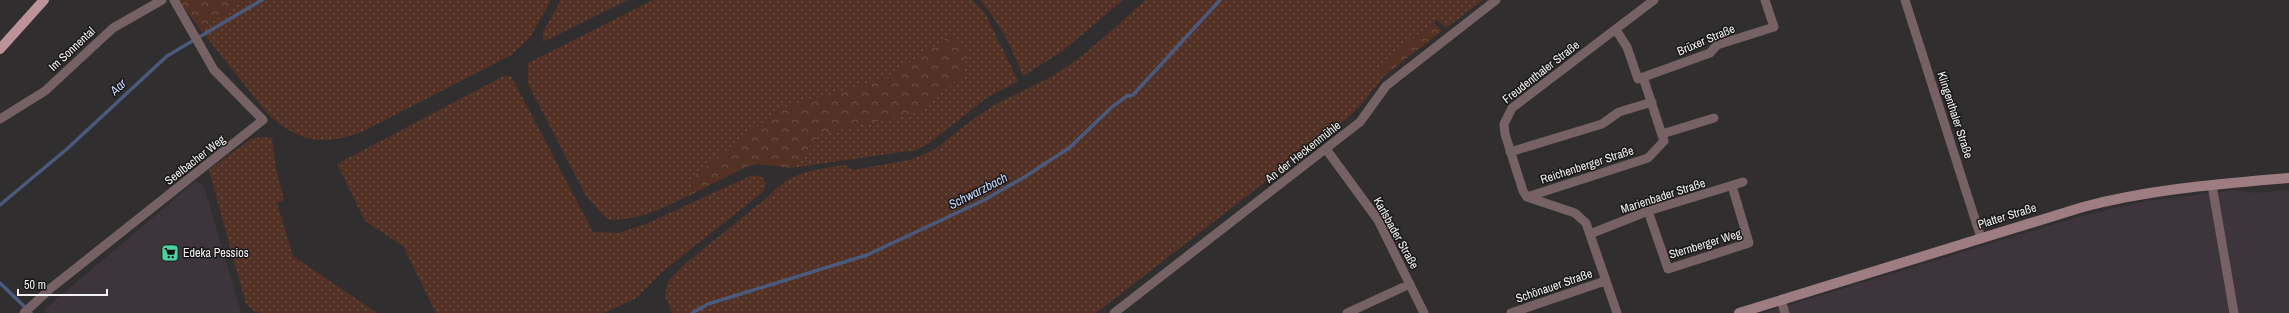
<svg xmlns="http://www.w3.org/2000/svg" width="2289" height="313" font-family="'Archivo Narrow',sans-serif">
<style>
.built{fill:#3d353b}
.grass{fill:url(#grass-dots)}
.forest{fill:url(#forest-crowns)}
.lines{fill:none;stroke-linecap:round;stroke-linejoin:round}
.stream{stroke:#4a5a7d;stroke-width:3.5}
.minor{stroke:#766265;stroke-width:9}
.secondary{stroke:#9e7d82;stroke-width:10}
.primary{stroke:#bd9299;stroke-width:10}
.labels{text-anchor:middle;dominant-baseline:central;stroke-width:3;stroke-linejoin:round;paint-order:stroke}
.street-label{font-size:12px;fill:#f4f2f3;stroke:#181718}
.poi-label{font-size:12px;fill:#f4f2f3;stroke:#181718;text-anchor:start}
.water-label{font-size:13px;font-style:italic;fill:#c8d9fe;stroke:#181718}
</style>
<defs>
<pattern id="grass-dots" width="8" height="8" patternUnits="userSpaceOnUse"><rect width="8" height="8" fill="#533225"/><path d="M2 2h.1M6 6h.1" fill="none" stroke="#6c5045" stroke-width="1.8" stroke-linecap="round"/></pattern>
<pattern id="forest-crowns" width="20" height="18" patternUnits="userSpaceOnUse"><rect width="20" height="18" fill="#533225"/><path d="M2 6a3 3 0 1 1 6 0M12 15a3 3 0 1 1 6 0" fill="none" stroke="#6c5045"/></pattern>
</defs>
<rect width="100%" height="100%" fill="#312e30"/>
<path class="built" d="M 196,181 L 204,186 L 241,313 L 47,313 L 44,310 Z
M 2234,190 L 2257,193 L 2289,190 L 2289,313 L 1763,313 L 2081,216 L 2147,201 Z"/>
<path class="grass" d="M 245,0 L 551,0 L 531,36 L 511,55 L 362,132 C 322,146 299,143 267,113 L 200,29 Z
M 561,0 L 628,0 L 543,42 L 543,32 Z
M 653,0 L 972,0 L 985,13 L 1018,81 L 988,97 L 929,143 L 916,150 L 791,168 L 821,134 L 918,112 L 964,74 L 950,36 L 884,79 L 780,109 L 691,178 L 692,194 C 663,208 641,220 608,220 L 586,196 L 528,84 L 528,63 Z
M 980,0 L 1123,0 L 1064,50 L 1023,76 C 1012,48 1000,23 980,0 Z
M 1146,0 L 1483,0 L 1446,28 L 1437,20 L 1380,65 L 1380,71 L 1384,76 L 1359,107 L 1346,119 L 1096,313 L 672,313 L 665,296 L 668,281 L 686,263 L 769,196 C 790,172 815,169 845,165 L 853,170 L 910,160 L 934,150 L 972,120 L 994,105 L 1053,76 L 1081,57 Z
M 504,76 L 511,76 L 593,232 L 618,233 L 646,224 L 750,176 C 759,175 763,175 766,184 L 764,191 L 663,271 L 635,299 L 603,313 L 436,313 L 403,246 L 365,221 L 337,164 Z
M 262,137 L 272,138 L 276,169 L 284,200 L 277,203 L 293,256 L 377,313 L 260,313 L 254,311 L 246,304 L 209,170 L 251,139 Z"/>
<path class="forest" d="M 178,0 L 245,0 L 200,29 Z
M 1434,23 L 1442,31 L 1384,76 L 1380,71 L 1380,65 Z
M 950,36 L 969,50 L 964,74 L 918,112 L 821,134 L 791,168 L 757,164 L 744,168 L 692,194 L 691,178 L 780,109 L 884,79 Z"/>
<g class="lines">
<path class="stream" d="M 0,205 L 68,148 L 167,56 L 262,0
M 0,283 L 31,313
M 692,313 L 708,304 L 867,255 L 984,200 L 1023,178 L 1069,148 L 1112,107 L 1127,96 L 1133,95 L 1220,0"/>
<path class="minor" d="M 1905,0 L 1981,238
M 1616,30 L 1627,47 L 1638,79 L 1710,53 L 1717,45 L 1774,27 L 1765,0
M 0,119 L 45,91 L 113,28 L 162,0
M 1662,134 L 1714,118
M 1326,149 L 1378,220 L 1424,313
M 1510,152 L 1602,124 L 1619,112 L 1652,102
M 2212,185 L 2234,313
M 1527,197 L 1648,158 L 1664,141 L 1643,77
M 1648,211 L 1668,269 L 1749,243 L 1732,186
M 1590,234 L 1648,211 L 1743,182
M 1781,300 L 1785,313
M 24,313 L 51,288 L 263,120 L 214,70 L 174,0
M 1114,313 L 1360,122 L 1386,86 L 1496,0
M 1347,313 L 1410,284
M 1511,313 L 1605,281
M 1617,313 L 1586,223 L 1575,213 L 1527,197 L 1523,191 L 1505,134 L 1504,124 L 1512,108 L 1654,0"/>
<path class="secondary" d="M 1739,313 L 2083,207 C 2151,189 2219,184 2289,178"/>
<path class="primary" d="M 0,49 L 44,0"/>
</g>
<defs>
<g id="supermarket-square" transform="scale(0.9)"><rect x="-9" y="-9" width="18" height="18" rx="4" fill="#49d49d" stroke="#181718"/><path d="M-6-5.5h2.5l.6 2H6L4.5 2H-2.5L-4.4-4H-6ZM-1.5 3.2a1.3 1.3 0 1 0 .1 0ZM3 3.2a1.3 1.3 0 1 0 .1 0Z" fill="#111"/></g>
</defs>
<g fill-rule="evenodd">
<use href="#supermarket-square" x="170" y="253"/>
</g>
<g class="labels">
<g class="street-label">
<text transform="translate(1706 40) rotate(-23)">Brüxer Straße</text>
<text transform="translate(72 49) rotate(-43)">Im Sonnental</text>
<text transform="translate(1541 72) rotate(-38)">Freudenthaler Straße</text>
<text transform="translate(1955 115) rotate(72)">Klingenthaler Straße</text>
<text transform="translate(1303 152) rotate(-38)">An der Heckenmühle</text>
<text transform="translate(195 160) rotate(-38)">Seelbacher Weg</text>
<text transform="translate(1587 165) rotate(-18)">Reichenberger Straße</text>
<text transform="translate(1663 196) rotate(-18)">Marienbader Straße</text>
<text transform="translate(2007 216) rotate(-17)">Platter Straße</text>
<text transform="translate(1396 233) rotate(61)">Karlsbader Straße</text>
<text transform="translate(1705 244) rotate(-17)">Sternberger Weg</text>
<text transform="translate(1554 286) rotate(-19)">Schönauer Straße</text>
</g>
<g class="poi-label">
<text x="183" y="253">Edeka Pessios</text>
</g>
<g class="water-label">
<text transform="translate(118 87) rotate(-43)">Aar</text>
<text transform="translate(978 191) rotate(-27)">Schwarzbach</text>
</g>
</g>
<path d="M18 289v6h89v-6" fill="none" stroke="#f4f2f3" stroke-width="2"/>
<text x="24" y="289" font-size="12" fill="#f4f2f3" stroke="#181718" stroke-width="3" paint-order="stroke">50 m</text>
</svg>
